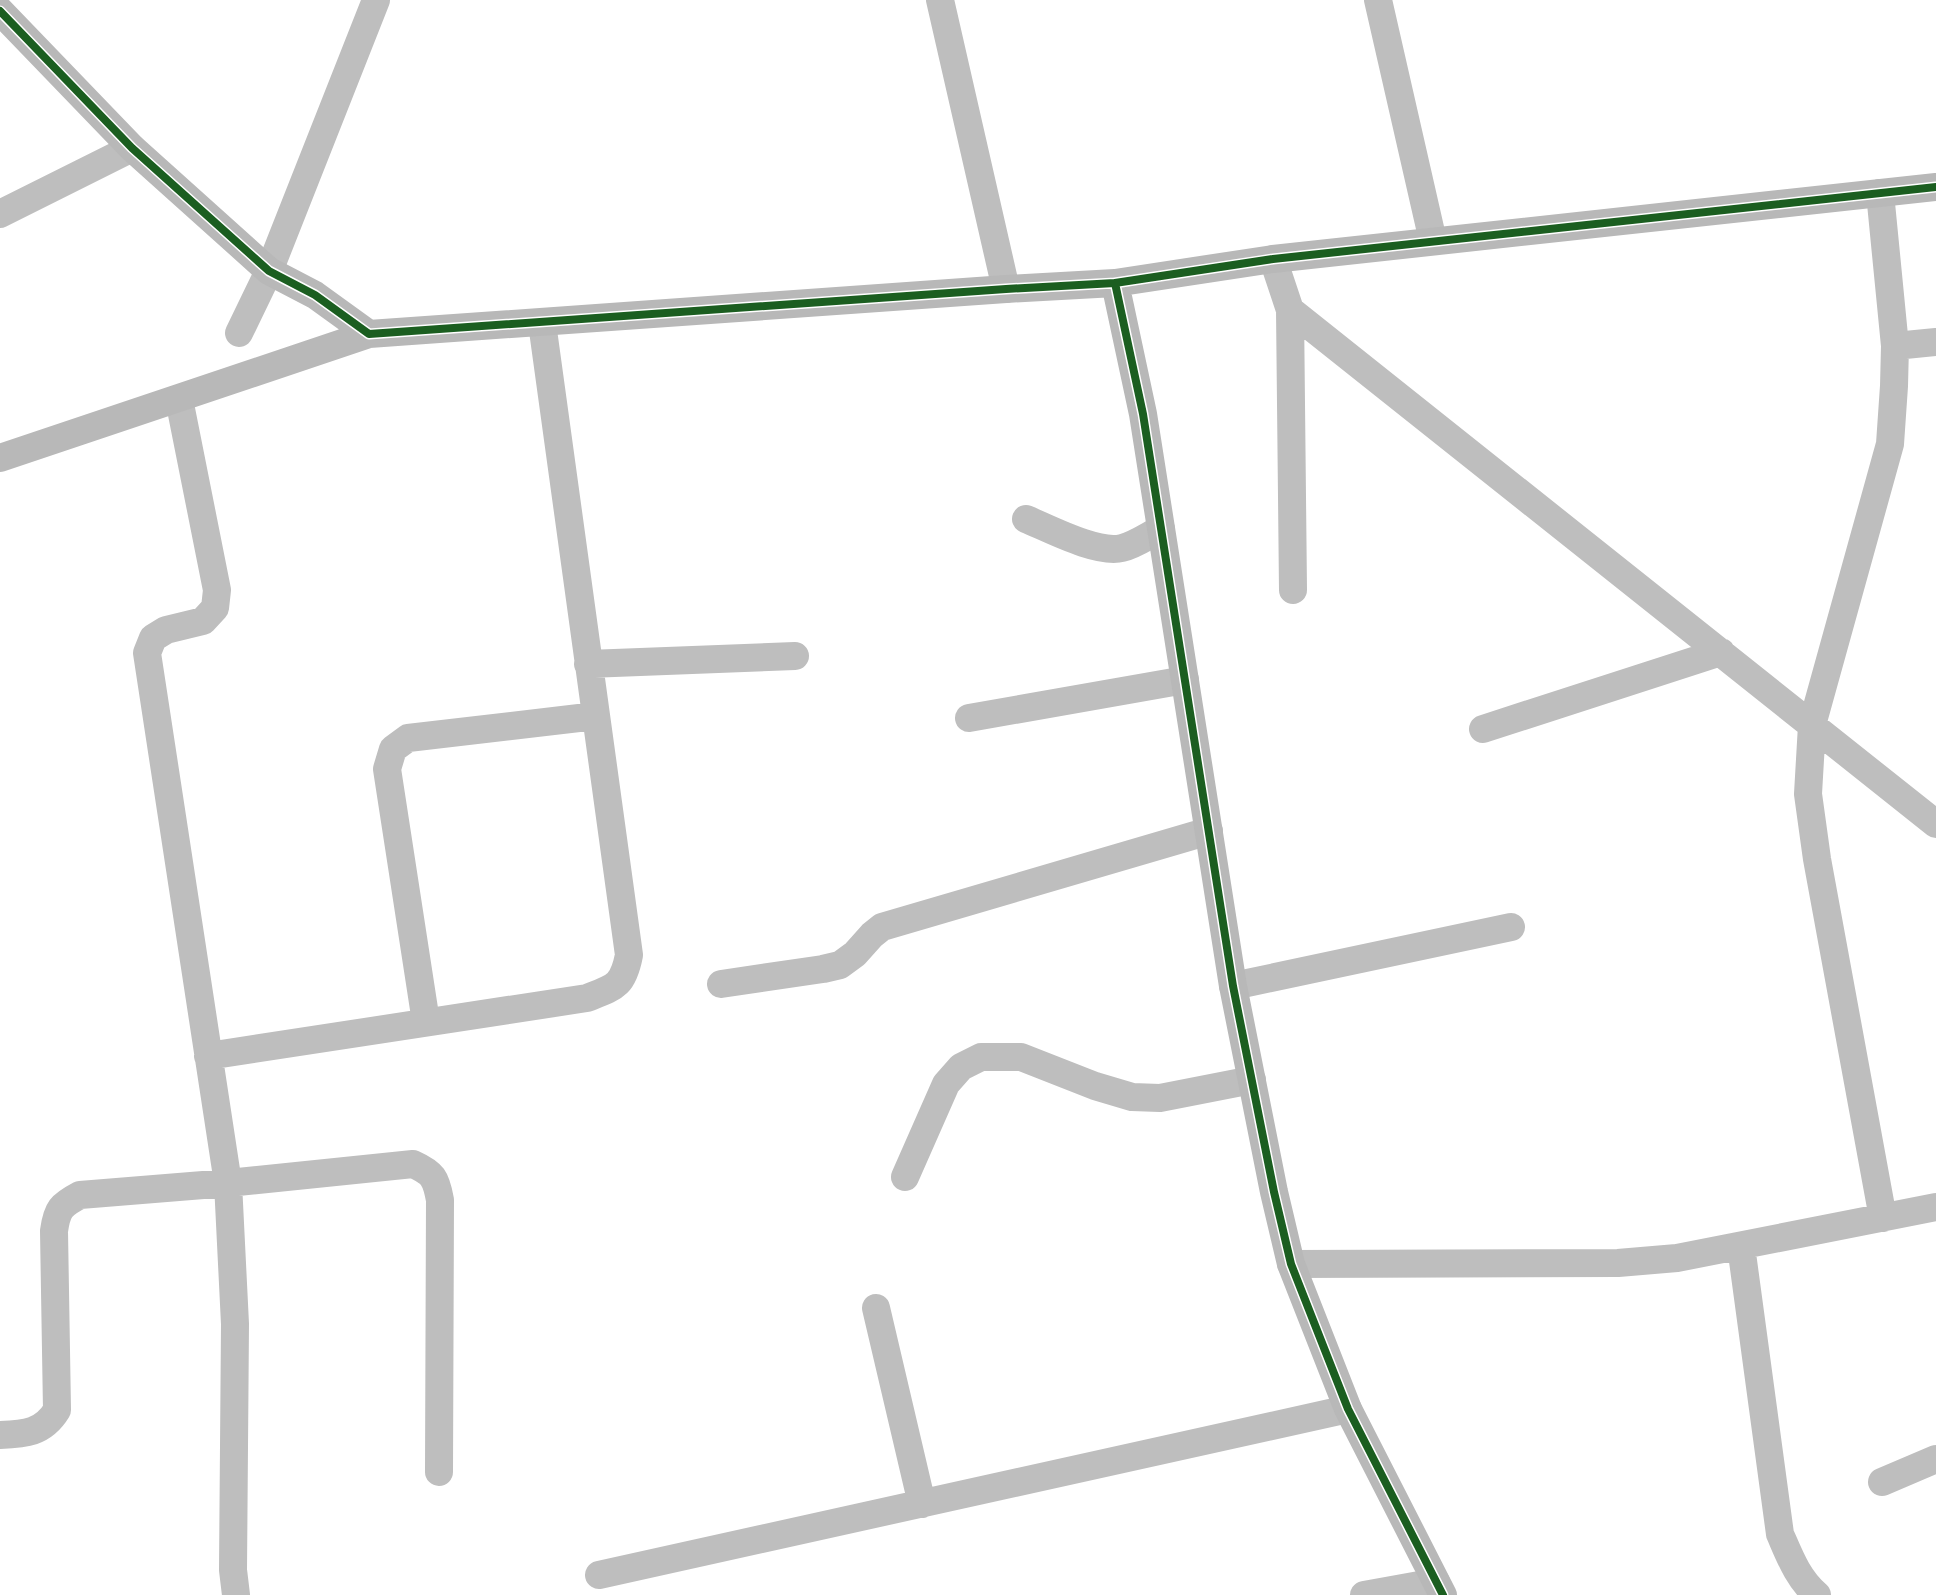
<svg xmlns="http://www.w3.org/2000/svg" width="1936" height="1595" font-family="Quicksand,sans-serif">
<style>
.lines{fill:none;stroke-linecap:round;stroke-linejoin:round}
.street{stroke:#bebebe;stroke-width:28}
.secondary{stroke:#b8b8b8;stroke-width:28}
.cycleway-casing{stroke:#fff;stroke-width:11}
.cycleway{stroke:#1b5e20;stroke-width:8}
</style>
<rect width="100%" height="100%" fill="#fff"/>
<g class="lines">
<path class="street" d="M 940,0 L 1006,289
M 1378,0 L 1433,241
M 1880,193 L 1895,346 L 1894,386 L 1890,444 L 1812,725 L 1808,794 L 1817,859 L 1883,1218
M 0,214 L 132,148
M 1273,259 L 1290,310 L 1936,824
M 1290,310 L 1293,590
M 239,333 L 269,271 L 376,0
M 1895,346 L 1936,342
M 179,399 L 217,590 L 215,608 L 203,621 L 166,630 L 153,638 L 147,653 L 228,1183 L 235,1324 L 233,1570 L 236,1595
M 1026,519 C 1050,529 1097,554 1122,548 C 1135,545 1149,535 1161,529
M 588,664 L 795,656
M 969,718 L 1185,680
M 1483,729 L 1721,652
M 721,984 L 823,969 L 840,965 L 855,954 L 872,935 L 882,927 L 1209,831
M 1233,986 L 1511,927
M 426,1022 L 387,769 L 393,749 L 408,738 L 596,716
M 208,1056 L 587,998 C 615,987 623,986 629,955 L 542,323
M 905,1177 L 946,1084 L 961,1067 L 981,1057 L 1021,1057 L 1095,1086 L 1132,1097 L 1160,1098 L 1252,1080
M 1741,1246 L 1780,1534 C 1790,1557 1798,1579 1817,1595
M 1291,1264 L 1618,1263 L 1677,1258 L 1936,1207
M 876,1308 L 922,1504
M 0,1435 C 25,1434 43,1433 57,1410 L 54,1231 C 57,1209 61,1205 80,1195 L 228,1183 L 413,1164 C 433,1173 436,1178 440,1200 L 439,1472
M 1882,1482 L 1936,1459
M 599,1575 L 1348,1409
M 1364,1595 L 1436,1582"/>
<path class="secondary" d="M 0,11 L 132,148 L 269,271 L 315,295 L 369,334 L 1006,289 L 1115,283 L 1273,259 L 1936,187
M 1115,283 L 1143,414 L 1233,986 L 1274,1192 L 1291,1264 L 1348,1409 L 1443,1595
M 0,458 L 369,334"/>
<g class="cycleway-casing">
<path id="cycleway" d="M 0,11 L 132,148 L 269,271 L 315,295 L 369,334 L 1006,289 L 1115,283 L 1273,259 L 1936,187
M 1115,283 L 1143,414 L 1233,986 L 1274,1192 L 1291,1264 L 1348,1409 L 1443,1595"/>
</g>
<use href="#cycleway" class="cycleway"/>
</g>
</svg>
